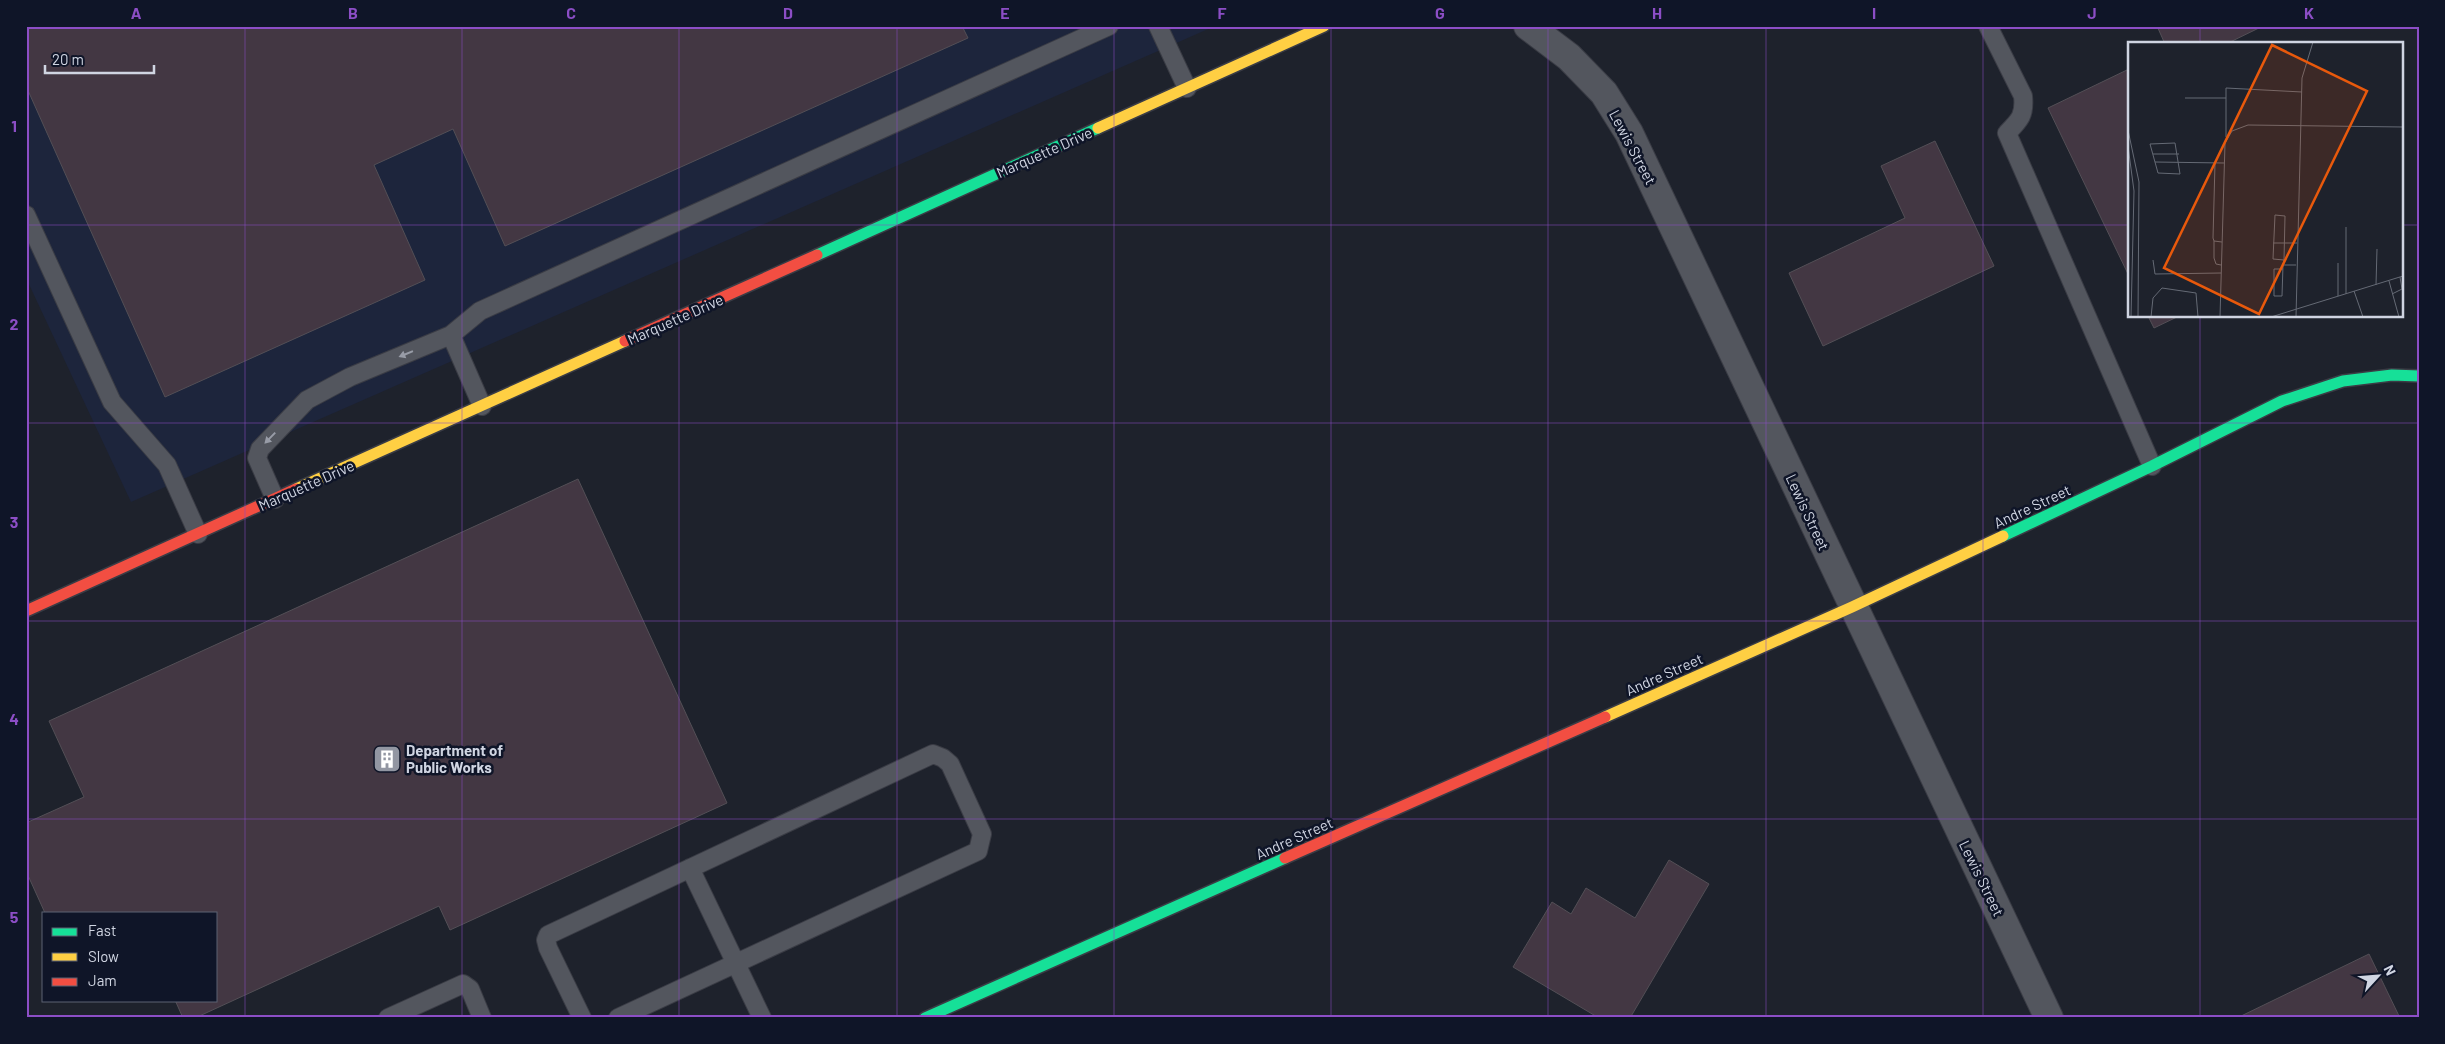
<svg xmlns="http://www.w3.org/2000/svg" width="2445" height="1044" font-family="Barlow,sans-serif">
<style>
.built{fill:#1d253c}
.building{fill:#433743;stroke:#534f56}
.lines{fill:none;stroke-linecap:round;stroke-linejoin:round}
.lane-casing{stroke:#3a3c45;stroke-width:20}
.street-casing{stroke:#3a3c45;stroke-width:30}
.fast-casing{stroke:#3a3c45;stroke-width:14}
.slow-casing{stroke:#3a3c45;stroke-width:14}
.jam-casing{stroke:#3a3c45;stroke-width:14}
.lane{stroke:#53565e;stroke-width:18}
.street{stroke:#53565e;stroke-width:28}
.fast{stroke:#16e098;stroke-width:11}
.slow{stroke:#ffcf43;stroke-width:11}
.jam{stroke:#f24e42;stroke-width:11}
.oneway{fill:#989ca7}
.grid{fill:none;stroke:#8c4ec6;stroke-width:1;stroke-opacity:0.55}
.labels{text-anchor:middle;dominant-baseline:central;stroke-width:5;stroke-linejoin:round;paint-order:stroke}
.street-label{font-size:15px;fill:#d0d5e2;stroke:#0f1528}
.poi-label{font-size:15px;font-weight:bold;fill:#d0d5e2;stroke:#0f1528;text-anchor:start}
.inset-road{fill:none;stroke:#656a75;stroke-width:1}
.view{fill:#e8590c;fill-opacity:0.15;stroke:#e8590c;stroke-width:2.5}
.inset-edge{fill:none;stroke:#d0d5e2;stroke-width:2.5}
.neatline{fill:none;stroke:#8c4ec6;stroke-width:2}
.grid-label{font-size:16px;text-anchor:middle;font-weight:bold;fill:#8c4ec6}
</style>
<rect width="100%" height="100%" fill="#1e222c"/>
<path class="built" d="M 26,26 L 1215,26 L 131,502 L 26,278 Z"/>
<path class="building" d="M 26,26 L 962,26 L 968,38 L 505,246 L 453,129 L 374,165 L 425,280 L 165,397 L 26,86 Z
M 2157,26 L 2263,26 L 2226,44 L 2165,44 Z
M 2129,69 L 2129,276 L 2048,108 Z
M 1935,141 L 1994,266 L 1823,346 L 1789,273 L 1905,218 L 1881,166 Z
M 2148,316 L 2179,316 L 2154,328 Z
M 578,479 L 727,803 L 450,930 L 439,906 L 195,1018 L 183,1018 L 175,1000 L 216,1000 L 216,913 L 45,913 L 26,871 L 26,823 L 84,797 L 49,721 Z
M 1669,860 L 1709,884 L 1630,1018 L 1599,1018 L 1513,967 L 1552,902 L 1571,914 L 1586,888 L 1635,918 Z
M 2369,954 L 2400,1018 L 2237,1018 Z"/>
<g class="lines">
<g class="lane-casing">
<path id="lane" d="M 1158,26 L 1187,88
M 1988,26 L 2023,96 C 2025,115 2020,120 2007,133 L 2152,466
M 26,215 L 112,402 L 167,465 L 198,534
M 482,406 L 451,335 L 480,311 L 1109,26
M 275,499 L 257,458 L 260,449 L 307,400 L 350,377 L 451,335
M 690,868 L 762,1018
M 388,1018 L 463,984 L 470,989 L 482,1018
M 582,1018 L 548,948 L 546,940 L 548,935 L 933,754 L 943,758 L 950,764 L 982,834 L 978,851 L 618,1018"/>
</g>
<g class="street-casing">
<path id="street" d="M 1528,26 L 1569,57 L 1604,93 L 1629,133 L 2049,1018"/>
</g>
<g class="fast-casing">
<path id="fast" d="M 817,255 L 1098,128
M 2003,536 L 2152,466 L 2282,401 L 2343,381 L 2392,375 L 2419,376
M 925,1018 L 1285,858"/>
</g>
<g class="slow-casing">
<path id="slow" d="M 1098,128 L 1324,26
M 296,489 L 625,341
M 1605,717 L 1852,607 L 2003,536"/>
</g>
<g class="jam-casing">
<path id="jam" d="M 625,341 L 817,255
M 26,611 L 296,489
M 1285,858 L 1605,717"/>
</g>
<use href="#lane" class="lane"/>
<use href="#street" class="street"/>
<use href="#fast" class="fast"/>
<use href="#slow" class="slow"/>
<use href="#jam" class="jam"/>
</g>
<defs><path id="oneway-solid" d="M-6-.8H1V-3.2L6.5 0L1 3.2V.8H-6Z" transform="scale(1.25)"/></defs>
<g class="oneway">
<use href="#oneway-solid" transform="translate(406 354) rotate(158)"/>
<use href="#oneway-solid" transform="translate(270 438) rotate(134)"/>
</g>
<path class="grid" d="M 245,26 L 245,1018M 462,26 L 462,1018M 679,26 L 679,1018M 897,26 L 897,1018M 1114,26 L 1114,1018M 1331,26 L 1331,1018M 1548,26 L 1548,1018M 1766,26 L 1766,1018M 1983,26 L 1983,1018M 2200,26 L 2200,44M 26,225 L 2129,225M 2401,225 L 2419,225M 2200,316 L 2200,1018M 26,423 L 2419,423M 26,621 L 2419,621M 26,819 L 2419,819"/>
<defs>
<g id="building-square" transform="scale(1.4375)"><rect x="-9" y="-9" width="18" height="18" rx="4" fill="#9296a2" stroke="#0f1528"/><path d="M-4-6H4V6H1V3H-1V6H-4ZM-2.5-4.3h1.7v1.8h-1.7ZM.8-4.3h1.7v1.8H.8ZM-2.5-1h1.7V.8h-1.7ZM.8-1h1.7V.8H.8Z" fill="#fff"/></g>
</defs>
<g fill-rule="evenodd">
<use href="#building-square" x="387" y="759"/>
</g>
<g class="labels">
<g class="street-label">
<text transform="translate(1633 147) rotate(62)">Lewis Street</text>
<text transform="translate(1044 152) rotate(-24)">Marquette Drive</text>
<text transform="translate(675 319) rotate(-24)">Marquette Drive</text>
<text transform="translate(306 485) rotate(-24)">Marquette Drive</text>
<text transform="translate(2032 506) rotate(-25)">Andre Street</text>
<text transform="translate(1808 512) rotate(65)">Lewis Street</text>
<text transform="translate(1664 674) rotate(-24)">Andre Street</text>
<text transform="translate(1294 838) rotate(-24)">Andre Street</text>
<text transform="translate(1982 878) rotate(64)">Lewis Street</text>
</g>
<g class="poi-label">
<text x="406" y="750">Department of<tspan x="406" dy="17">Public Works</tspan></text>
</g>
</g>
<g transform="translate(2128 42)">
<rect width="275" height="275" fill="#1e222c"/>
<path class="inset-road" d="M 57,56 L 98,56M 0,88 L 11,140 L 10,275M 98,95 L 98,46 L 174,50M 47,101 L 52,132 L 30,131 L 22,102 ZM 0,104 L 6,149 L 3,275M 25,112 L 51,112M 27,120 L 96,121M 87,121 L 85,196 L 86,199 L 94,200M 218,185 L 218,252M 86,199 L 86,216 L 88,222 L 93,223M 145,201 L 169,201M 25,218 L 27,232 L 93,231M 156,218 L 145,217 L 147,173 L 157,174 L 156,218 L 155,223 L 168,223M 210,221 L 210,254M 155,227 L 146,227 L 146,254 L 154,254 L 155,223M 261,239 L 271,275M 248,243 L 249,207M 226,249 L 235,275M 264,252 L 274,247 L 272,235M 23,275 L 25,256 L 34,246 L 68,251 L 70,275M 92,275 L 97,101 L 104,89 L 120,83 L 275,85M 143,275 L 275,234M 168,275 L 174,36 L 185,0"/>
<path class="view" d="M 144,3 L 239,49 L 131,272 L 36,226 Z"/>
<rect width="275" height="275" class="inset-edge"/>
</g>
<rect width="2445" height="1044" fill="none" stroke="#0f1528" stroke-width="55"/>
<rect x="42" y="912" width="175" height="90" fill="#0f1528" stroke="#5c6272"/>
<rect x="52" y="928" width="25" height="8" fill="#16e098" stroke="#5c6272"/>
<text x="88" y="936" font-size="15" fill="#d0d5e2">Fast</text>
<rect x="52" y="953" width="25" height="8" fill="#ffcf43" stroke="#5c6272"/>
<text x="88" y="962" font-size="15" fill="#d0d5e2">Slow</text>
<rect x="52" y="978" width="25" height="8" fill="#f24e42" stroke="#5c6272"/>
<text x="88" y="986" font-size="15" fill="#d0d5e2">Jam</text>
<g transform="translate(2378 976) rotate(64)" stroke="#0f1528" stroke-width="4" paint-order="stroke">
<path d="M0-4L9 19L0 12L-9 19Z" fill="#d0d5e2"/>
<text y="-8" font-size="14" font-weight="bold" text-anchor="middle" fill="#d0d5e2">N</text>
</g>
<path d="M45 65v8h109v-8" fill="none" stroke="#d0d5e2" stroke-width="2.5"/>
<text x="52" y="65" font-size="15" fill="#d0d5e2" stroke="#0f1528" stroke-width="4" paint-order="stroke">20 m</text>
<rect x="28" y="28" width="2390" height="988" class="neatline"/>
<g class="grid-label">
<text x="136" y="19">A</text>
<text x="353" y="19">B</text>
<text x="571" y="19">C</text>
<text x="788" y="19">D</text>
<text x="1005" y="19">E</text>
<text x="1222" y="19">F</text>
<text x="1440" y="19">G</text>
<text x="1657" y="19">H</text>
<text x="1874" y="19">I</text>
<text x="2092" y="19">J</text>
<text x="2309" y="19">K</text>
<text x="14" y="132">1</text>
<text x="14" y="330">2</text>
<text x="14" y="528">3</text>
<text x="14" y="725">4</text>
<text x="14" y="923">5</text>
</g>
</svg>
